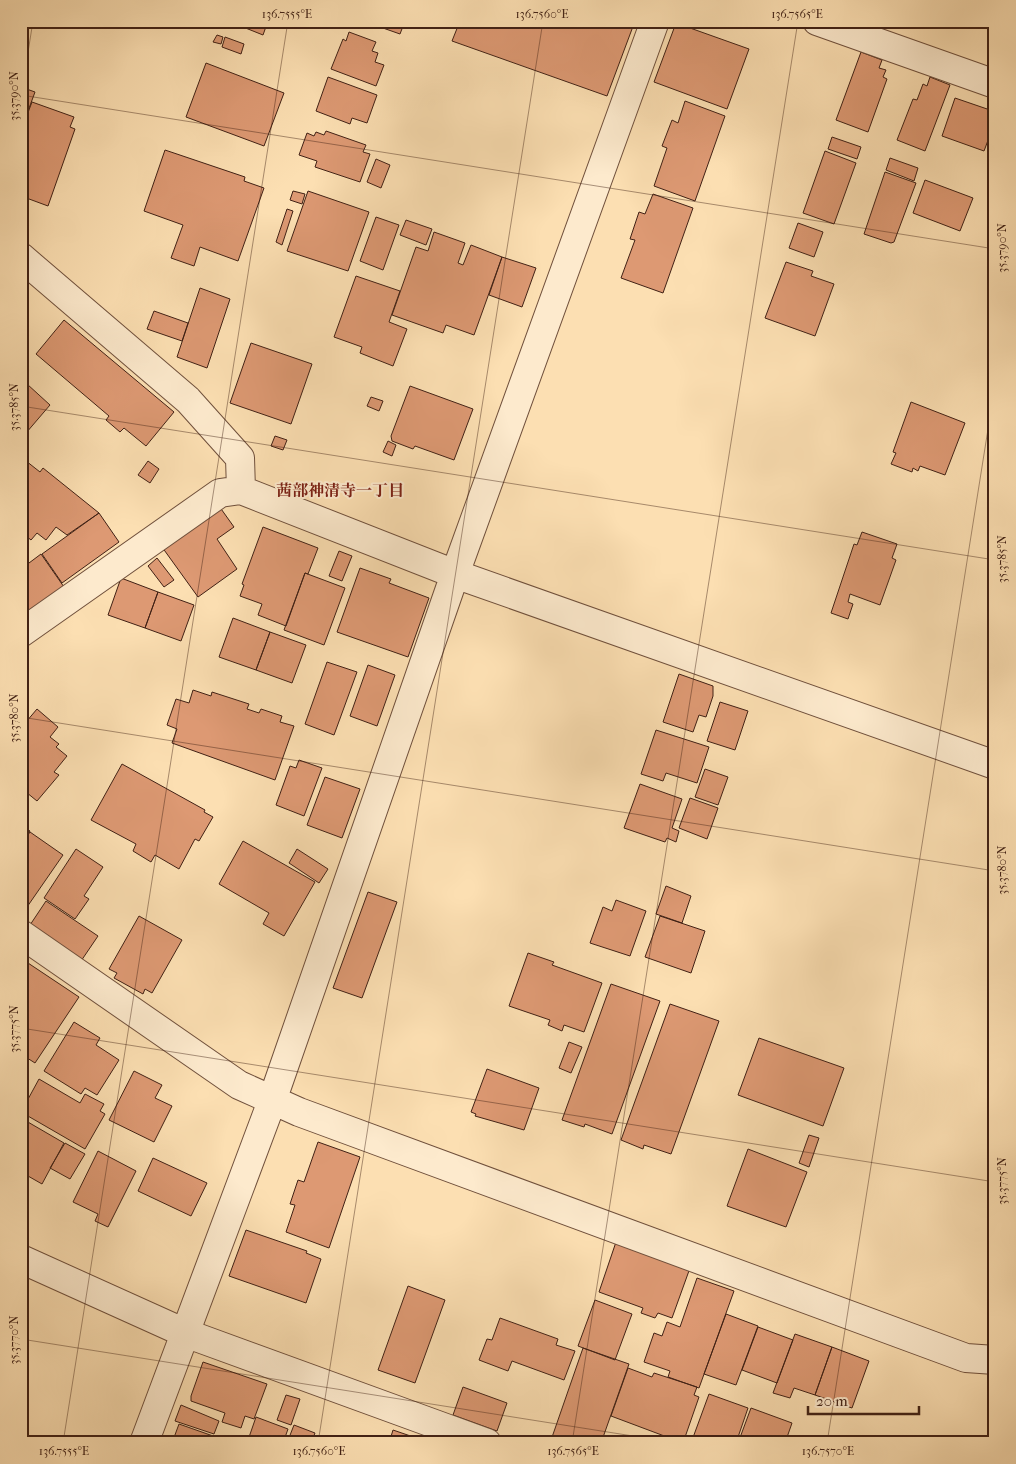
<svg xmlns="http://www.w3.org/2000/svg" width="1016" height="1464" font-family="'IM FELL French Canon','Noto Serif JP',serif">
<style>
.building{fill:#dd9973;stroke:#412115}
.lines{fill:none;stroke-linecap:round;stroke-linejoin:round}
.minor-casing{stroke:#70503c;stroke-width:30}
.minor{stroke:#fdeacd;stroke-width:28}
.ticks{fill:none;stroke:#412115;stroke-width:1;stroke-opacity:0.45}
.labels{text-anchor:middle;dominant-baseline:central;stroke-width:4;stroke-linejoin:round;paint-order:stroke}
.neighbourhood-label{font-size:16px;font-weight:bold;fill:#7a1f14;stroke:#fdeacd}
.neatline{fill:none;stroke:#412115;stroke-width:2}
.ticks-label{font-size:12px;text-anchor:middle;fill:#412115}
</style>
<rect width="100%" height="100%" fill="#fcdfb2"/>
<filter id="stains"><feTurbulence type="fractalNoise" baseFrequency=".004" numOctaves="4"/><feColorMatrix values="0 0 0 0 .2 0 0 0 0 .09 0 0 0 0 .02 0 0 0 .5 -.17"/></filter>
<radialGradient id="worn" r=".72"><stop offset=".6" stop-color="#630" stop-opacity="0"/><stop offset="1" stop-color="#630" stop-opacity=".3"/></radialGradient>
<path class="building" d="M 228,21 L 268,21 L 263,35 Z
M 363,21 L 405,21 L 400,34 Z
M 460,21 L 635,21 L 607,96 L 452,41 Z
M 676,23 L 749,49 L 727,109 L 654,82 Z
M 349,32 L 376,42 L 372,51 L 378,53 L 375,62 L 384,65 L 376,86 L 331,69 L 343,39 L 346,41 Z
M 217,35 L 223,37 L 221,44 L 213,42 Z
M 225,37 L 244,44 L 241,54 L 222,47 Z
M 861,52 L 882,60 L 879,68 L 886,70 L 883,77 L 887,79 L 868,132 L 836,120 Z
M 206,63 L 284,93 L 264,146 L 186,117 Z
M 328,77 L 377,95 L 367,123 L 352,118 L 350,124 L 316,111 Z
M 930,77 L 950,85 L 925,151 L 897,140 L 913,99 L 917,100 L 923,84 L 927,86 Z
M 21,87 L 35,92 L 21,130 Z
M 955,98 L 993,111 L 988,125 L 993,127 L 984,151 L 942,136 Z
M 685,101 L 725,116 L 695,201 L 654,186 L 667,148 L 662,146 L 672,120 L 678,123 Z
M 32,102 L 74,117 L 70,127 L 75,129 L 48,206 L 21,196 L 21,131 Z
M 326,131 L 366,145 L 363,152 L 370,154 L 360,182 L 315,167 L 317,161 L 299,155 L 307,133 L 314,136 L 316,132 L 324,135 Z
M 832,137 L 861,147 L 857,159 L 828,149 Z
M 165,150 L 245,177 L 244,181 L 264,188 L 238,261 L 200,247 L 194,266 L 171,258 L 183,225 L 144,211 Z
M 825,151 L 856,163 L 834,224 L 803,213 Z
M 890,158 L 918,168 L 914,181 L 886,170 Z
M 376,159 L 390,165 L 381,188 L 367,182 Z
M 885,172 L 916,183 L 894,242 L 891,243 L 864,234 Z
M 925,180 L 973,198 L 960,231 L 913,213 Z
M 293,191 L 305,194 L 302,204 L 290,200 Z
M 308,191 L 369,212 L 348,271 L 287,251 Z
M 653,194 L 693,208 L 663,293 L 621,278 L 635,240 L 630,239 L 639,212 L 645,214 Z
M 287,209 L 293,211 L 282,245 L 276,242 Z
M 376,217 L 399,225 L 383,270 L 360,261 Z
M 406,220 L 432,229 L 426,245 L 400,235 Z
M 798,223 L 823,232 L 814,257 L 789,248 Z
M 434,232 L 465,243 L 458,263 L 463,265 L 471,245 L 502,257 L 474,335 L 446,325 L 443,333 L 392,315 L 416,247 L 428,251 Z
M 502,257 L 536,268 L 522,307 L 489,295 Z
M 786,262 L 813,271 L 811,276 L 834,284 L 815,336 L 765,318 Z
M 356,276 L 400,291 L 389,322 L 407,329 L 393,366 L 360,353 L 362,347 L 334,337 Z
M 200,288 L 230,299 L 207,368 L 177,357 Z
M 154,311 L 188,323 L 182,341 L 147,329 Z
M 64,320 L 174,412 L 146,446 L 124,428 L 120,432 L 106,420 L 109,416 L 36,354 Z
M 251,343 L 312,364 L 291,424 L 230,403 Z
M 27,384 L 50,405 L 26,433 L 21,429 L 21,390 Z
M 410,386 L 473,409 L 454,460 L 415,446 L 413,449 L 392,441 L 391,436 Z
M 371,397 L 383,401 L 379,411 L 367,406 Z
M 911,402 L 965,423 L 945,475 L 920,466 L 918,471 L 913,468 L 912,472 L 891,464 L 896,453 L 893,452 Z
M 275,436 L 287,440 L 283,450 L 271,446 Z
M 388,441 L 396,445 L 392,456 L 383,452 Z
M 21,457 L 40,472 L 43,468 L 99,513 L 67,535 L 56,527 L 46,540 L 37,533 L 31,540 L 21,532 Z
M 148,461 L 159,469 L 150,483 L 138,475 Z
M 219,506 L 234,527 L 217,539 L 237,569 L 198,597 L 162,547 Z
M 99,513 L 119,542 L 62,583 L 42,554 Z
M 263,527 L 318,548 L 308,574 L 305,573 L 286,626 L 258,615 L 262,604 L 240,596 L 244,585 L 242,584 Z
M 862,532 L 897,544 L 892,558 L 896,560 L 880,605 L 850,594 L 848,602 L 853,604 L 848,619 L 831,613 L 854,544 L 857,545 Z
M 339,551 L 352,556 L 342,581 L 329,576 Z
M 41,554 L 64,587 L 21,617 L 21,569 Z
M 157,558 L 174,580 L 164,587 L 148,566 Z
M 360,568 L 391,579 L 389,583 L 429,598 L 408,657 L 337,632 Z
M 305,573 L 345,588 L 324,645 L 284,630 Z
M 121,578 L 158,592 L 145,628 L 108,615 Z
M 158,592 L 194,605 L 181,641 L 145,628 Z
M 233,618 L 270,632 L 256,670 L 219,657 Z
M 270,632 L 306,645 L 292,683 L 256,670 Z
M 327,662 L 357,672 L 334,735 L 305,724 Z
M 368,665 L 395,675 L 377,726 L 350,716 Z
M 679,674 L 713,686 L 713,696 L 706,717 L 699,715 L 693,732 L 663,722 Z
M 193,690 L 211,696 L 212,692 L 249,704 L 247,709 L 259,713 L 261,709 L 282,716 L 280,722 L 294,726 L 275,780 L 172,743 L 177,729 L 167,725 L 176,699 L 189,703 Z
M 720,702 L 748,711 L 735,750 L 707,741 Z
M 37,709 L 58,727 L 50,737 L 59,744 L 56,747 L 67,756 L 54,772 L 59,775 L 37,801 L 21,788 L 21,718 L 26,722 Z
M 656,730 L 709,747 L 697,783 L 666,773 L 663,781 L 641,774 Z
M 299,760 L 322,768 L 304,816 L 276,805 L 290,766 L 296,768 Z
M 122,764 L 205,810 L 204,812 L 213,817 L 199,841 L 195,839 L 179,869 L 155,855 L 151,862 L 133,851 L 136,844 L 91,820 Z
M 705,769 L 728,777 L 718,805 L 695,797 Z
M 325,777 L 360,789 L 342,838 L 307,825 Z
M 640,784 L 682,799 L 672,828 L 679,831 L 676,842 L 667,838 L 665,842 L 624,828 Z
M 690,798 L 718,808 L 707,839 L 679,828 Z
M 21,825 L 30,831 L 21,844 Z
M 30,832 L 63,855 L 27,907 L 21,903 L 21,845 Z
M 243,841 L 315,882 L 284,936 L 263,924 L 269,913 L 219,884 Z
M 76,849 L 103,867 L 84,896 L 89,899 L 75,919 L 44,898 Z
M 297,849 L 328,869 L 319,883 L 289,863 Z
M 666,886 L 691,896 L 682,923 L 656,914 Z
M 368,892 L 397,902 L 362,998 L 333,988 Z
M 616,900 L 646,911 L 630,956 L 590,943 L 603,907 L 612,911 Z
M 46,901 L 98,936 L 79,964 L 28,928 Z
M 139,916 L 182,940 L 152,993 L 145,989 L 143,994 L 114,978 L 117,973 L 109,969 Z
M 660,916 L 705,931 L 691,973 L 645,957 Z
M 528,953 L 554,962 L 552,965 L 602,983 L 584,1032 L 564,1025 L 562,1031 L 548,1025 L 550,1020 L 509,1006 Z
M 22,959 L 79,997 L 35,1063 L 21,1054 Z
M 611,984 L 660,1001 L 612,1134 L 585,1124 L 584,1127 L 562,1120 Z
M 670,1004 L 719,1021 L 671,1154 L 644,1145 L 643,1149 L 621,1140 Z
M 74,1022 L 100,1038 L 96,1045 L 119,1060 L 97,1095 L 85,1088 L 81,1094 L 44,1071 Z
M 759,1038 L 844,1068 L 823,1126 L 738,1095 Z
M 569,1042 L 582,1047 L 571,1073 L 559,1068 Z
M 487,1069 L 539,1088 L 524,1130 L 475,1116 L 476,1114 L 471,1112 Z
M 134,1071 L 162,1085 L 155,1098 L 172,1106 L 154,1142 L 109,1120 Z
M 39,1079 L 80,1103 L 85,1094 L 104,1104 L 100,1111 L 105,1114 L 85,1149 L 21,1112 Z
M 21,1118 L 64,1143 L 42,1184 L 21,1172 Z
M 809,1135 L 819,1138 L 809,1167 L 799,1163 Z
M 318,1142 L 360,1157 L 329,1248 L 286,1232 L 295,1205 L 290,1204 L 298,1180 L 304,1182 Z
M 65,1143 L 85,1154 L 70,1179 L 50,1168 Z
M 748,1149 L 807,1172 L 786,1227 L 727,1206 Z
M 98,1151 L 136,1171 L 108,1227 L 95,1221 L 98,1214 L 73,1202 Z
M 153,1158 L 207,1183 L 191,1216 L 138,1191 Z
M 246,1230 L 307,1251 L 306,1253 L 321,1259 L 306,1303 L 229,1276 Z
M 616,1242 L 690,1268 L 672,1318 L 658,1313 L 655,1318 L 641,1313 L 643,1308 L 599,1292 Z
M 697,1278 L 734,1291 L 699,1388 L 668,1377 L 670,1371 L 644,1362 L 654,1333 L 662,1336 L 667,1322 L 680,1327 Z
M 408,1286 L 445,1300 L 415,1383 L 378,1370 Z
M 595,1300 L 632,1314 L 615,1360 L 578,1346 Z
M 726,1314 L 758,1326 L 736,1385 L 704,1374 Z
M 500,1318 L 558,1339 L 556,1345 L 575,1351 L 564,1380 L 512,1361 L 508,1371 L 479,1360 L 487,1339 L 492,1340 Z
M 758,1327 L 793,1340 L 777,1383 L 742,1370 Z
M 795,1334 L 832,1347 L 815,1395 L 794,1388 L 790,1398 L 773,1393 Z
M 832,1347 L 869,1361 L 852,1408 L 815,1395 Z
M 583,1348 L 629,1364 L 601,1443 L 550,1443 Z
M 203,1362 L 267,1384 L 254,1419 L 245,1416 L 241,1428 L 222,1422 L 225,1413 L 191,1401 L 191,1396 Z
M 628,1368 L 652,1377 L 654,1373 L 697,1387 L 694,1395 L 699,1397 L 683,1443 L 611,1416 Z
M 463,1387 L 507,1403 L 497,1431 L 453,1415 Z
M 709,1394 L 748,1408 L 736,1443 L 691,1443 Z
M 286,1395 L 300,1399 L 291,1425 L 277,1420 Z
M 181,1405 L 219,1421 L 214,1434 L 175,1421 Z
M 751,1408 L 792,1423 L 785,1443 L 738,1443 Z
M 256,1417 L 288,1429 L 283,1443 L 247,1443 Z
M 179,1424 L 233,1443 L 172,1443 Z
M 294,1425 L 315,1433 L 311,1443 L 287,1443 Z
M 393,1430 L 428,1442 L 428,1443 L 389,1443 Z
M 627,1437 L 644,1443 L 625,1443 Z"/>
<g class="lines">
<g class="minor-casing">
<path id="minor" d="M 817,21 L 995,84
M 21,257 L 188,400 L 240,458 L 241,490 L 455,574 L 995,765
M 21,633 L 220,493 L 241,490
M 21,934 L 239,1085 L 299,1112 L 966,1358 L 995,1360
M 21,1259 L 185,1333 L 487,1443
M 144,1443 L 272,1101 L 455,574 L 655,21"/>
</g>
<use href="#minor" class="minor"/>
</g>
<path class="ticks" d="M 21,95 L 995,249M 21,96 L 33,21M 21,406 L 995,560M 21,717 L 995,871M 21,1028 L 995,1182M 21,1339 L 677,1443M 63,1443 L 288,21M 318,1443 L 543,21M 572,1443 L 798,21M 827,1443 L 995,385"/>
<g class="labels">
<g class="neighbourhood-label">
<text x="340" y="490">茜部神清寺一丁目</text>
</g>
</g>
<rect width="1016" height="1464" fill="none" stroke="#fcdfb2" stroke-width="55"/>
<path d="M808 1406v8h111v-8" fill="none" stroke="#412115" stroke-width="2.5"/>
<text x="816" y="1406" font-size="15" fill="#412115" stroke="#fdeacd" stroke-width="4" paint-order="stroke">20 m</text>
<rect x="28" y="28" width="960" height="1408" class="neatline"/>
<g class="ticks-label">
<text x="287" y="18">136.7555°E</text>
<text x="542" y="18">136.7560°E</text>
<text x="797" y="18">136.7565°E</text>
<text transform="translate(14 96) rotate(-90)" y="4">35.3790°N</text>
<text transform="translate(1002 248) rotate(-90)" y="4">35.3790°N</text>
<text transform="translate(14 407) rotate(-90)" y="4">35.3785°N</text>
<text transform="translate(1002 559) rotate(-90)" y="4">35.3785°N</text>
<text transform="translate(14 718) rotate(-90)" y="4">35.3780°N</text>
<text transform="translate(1002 870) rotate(-90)" y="4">35.3780°N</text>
<text transform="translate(14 1029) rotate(-90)" y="4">35.3775°N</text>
<text transform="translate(1002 1181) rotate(-90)" y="4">35.3775°N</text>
<text transform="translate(14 1340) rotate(-90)" y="4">35.3770°N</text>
<text x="64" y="1455">136.7555°E</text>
<text x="319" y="1455">136.7560°E</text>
<text x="573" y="1455">136.7565°E</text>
<text x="828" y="1455">136.7570°E</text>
</g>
<rect width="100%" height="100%" filter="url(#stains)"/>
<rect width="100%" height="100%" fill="url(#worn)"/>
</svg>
